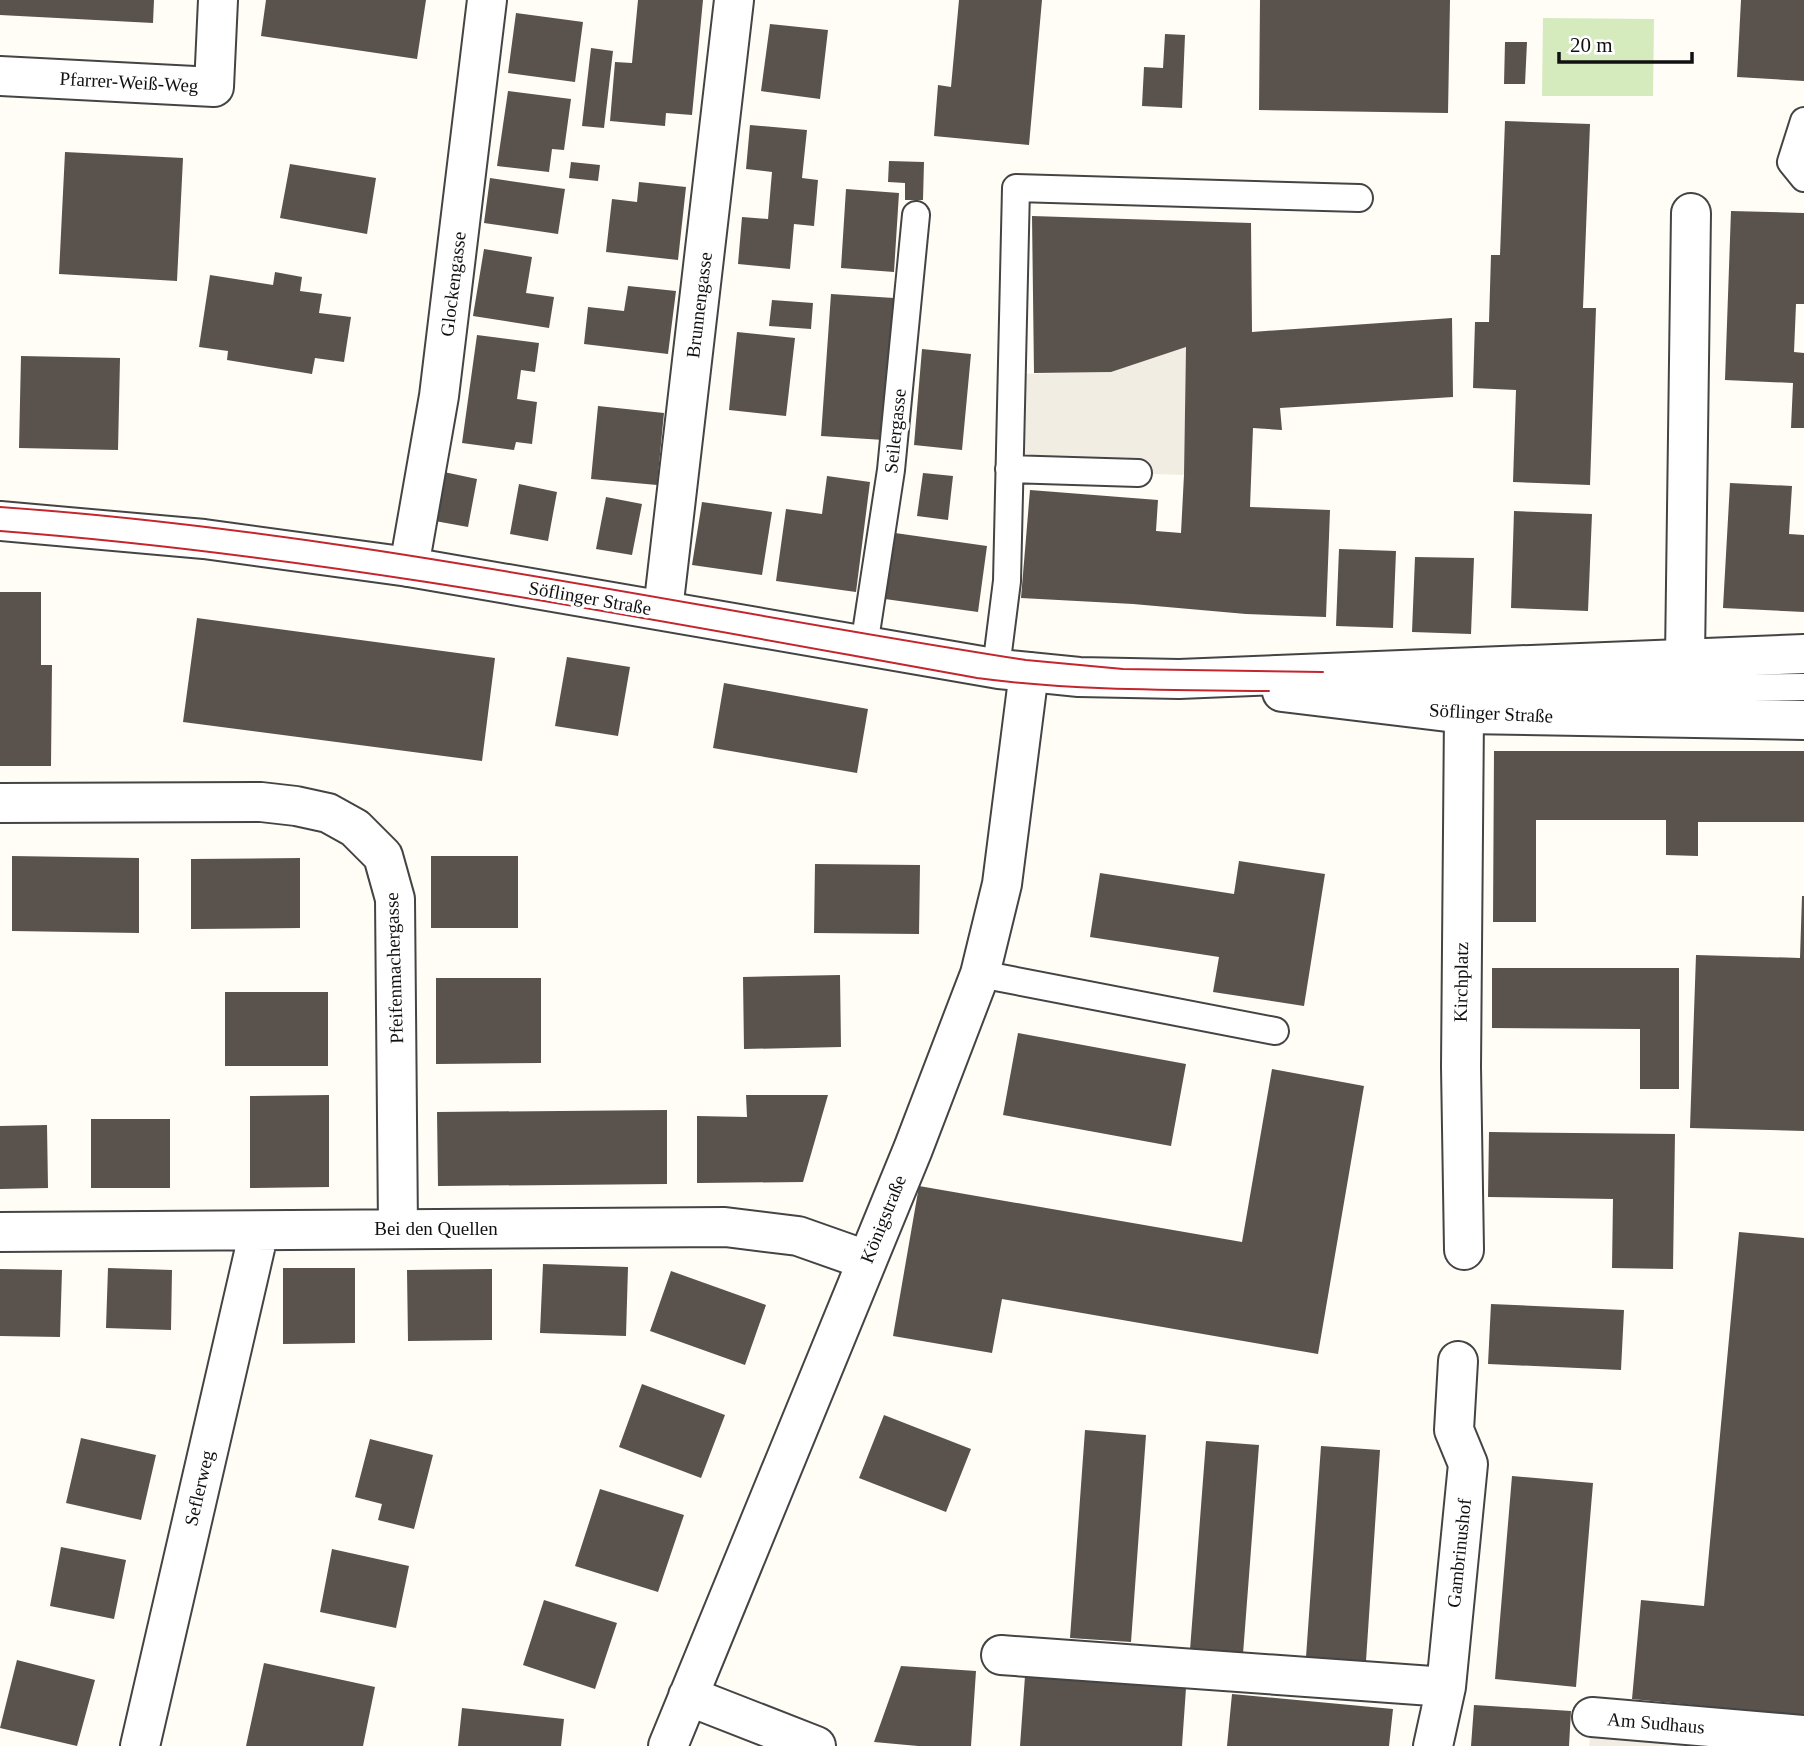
<svg xmlns="http://www.w3.org/2000/svg" width="1804" height="1746" font-family="Georgia,serif">
<style>
.green{fill:#d5ebbd}
.plaza{fill:#f1ede2}
.building{fill:#5a524d}
.lines{fill:none;stroke-linecap:round;stroke-linejoin:round}
.service-casing{stroke:#444;stroke-width:30}
.minor-casing{stroke:#444;stroke-width:42}
.tertiary-casing{stroke:#444;stroke-width:42}
.service{stroke:#fff;stroke-width:26}
.minor{stroke:#fff;stroke-width:38}
.tertiary{stroke:#fff;stroke-width:38}
.tram{stroke:#c4262e;stroke-width:2}
.labels{text-anchor:middle;dominant-baseline:central;stroke-width:7;stroke-linejoin:round;paint-order:stroke}
.street-label{font-size:19px;fill:#111;stroke:#fff}
</style>
<rect width="100%" height="100%" fill="#fffdf5"/>
<path class="green" d="M 1543,18 L 1654,19 L 1653,96 L 1542,96 Z"/>
<path class="plaza" d="M 1186,347 L 1184,475 L 1009,469 L 1012,374 L 1110,372 Z
M 1590,1736 L 1725,1746 L 1589,1746 Z"/>
<path class="building" d="M 0,0 L 154,0 L 153,23 L 0,15 Z
M 266,0 L 426,0 L 417,59 L 261,36 Z
M 638,0 L 703,0 L 692,115 L 666,113 L 665,126 L 610,121 L 615,62 L 632,63 Z
M 959,0 L 1042,0 L 1029,145 L 934,136 L 938,85 L 951,87 Z
M 1260,0 L 1450,0 L 1448,113 L 1259,110 Z
M 1741,0 L 1804,0 L 1804,81 L 1737,77 Z
M 516,13 L 583,22 L 575,82 L 508,73 Z
M 770,24 L 828,30 L 820,99 L 761,91 Z
M 1165,34 L 1185,35 L 1182,108 L 1142,106 L 1144,67 L 1163,68 Z
M 1505,42 L 1527,42 L 1525,84 L 1504,84 Z
M 591,48 L 613,51 L 604,128 L 582,126 Z
M 508,91 L 571,99 L 564,150 L 552,149 L 549,172 L 497,166 Z
M 1505,121 L 1590,124 L 1583,308 L 1596,308 L 1590,485 L 1513,482 L 1516,390 L 1473,388 L 1475,322 L 1489,322 L 1491,255 L 1500,255 Z
M 750,125 L 807,130 L 802,178 L 818,180 L 814,226 L 794,224 L 790,269 L 738,264 L 742,217 L 768,219 L 772,172 L 746,169 Z
M 65,152 L 183,158 L 177,281 L 59,274 Z
M 889,161 L 924,162 L 923,200 L 905,200 L 905,183 L 888,182 Z
M 571,162 L 600,165 L 598,181 L 569,178 Z
M 290,164 L 376,178 L 367,234 L 280,218 Z
M 490,178 L 565,189 L 558,234 L 484,223 Z
M 639,182 L 686,187 L 678,260 L 606,252 L 612,199 L 637,202 Z
M 846,189 L 899,193 L 894,272 L 841,268 Z
M 1731,211 L 1804,213 L 1804,304 L 1796,304 L 1794,352 L 1804,353 L 1804,428 L 1791,428 L 1793,383 L 1725,380 Z
M 1032,216 L 1251,223 L 1252,332 L 1452,318 L 1453,397 L 1280,408 L 1282,430 L 1253,428 L 1250,507 L 1330,510 L 1326,617 L 1246,614 L 1133,604 L 1021,598 L 1030,490 L 1158,500 L 1156,531 L 1181,533 L 1184,475 L 1186,347 L 1111,372 L 1034,373 Z
M 484,249 L 532,257 L 526,293 L 554,297 L 549,328 L 473,316 Z
M 275,272 L 302,277 L 300,291 L 322,294 L 319,313 L 351,317 L 344,362 L 315,358 L 312,374 L 227,360 L 228,351 L 199,347 L 210,275 L 273,285 Z
M 628,286 L 676,291 L 668,354 L 584,344 L 588,307 L 624,311 Z
M 831,294 L 894,298 L 884,440 L 821,436 Z
M 772,300 L 813,303 L 811,329 L 769,326 Z
M 737,332 L 795,338 L 786,416 L 729,410 Z
M 477,335 L 539,343 L 535,372 L 521,370 L 517,399 L 537,402 L 532,444 L 516,442 L 514,450 L 462,443 Z
M 922,349 L 971,354 L 962,450 L 914,445 Z
M 21,356 L 120,358 L 118,450 L 19,448 Z
M 598,406 L 664,413 L 657,485 L 591,479 Z
M 444,472 L 477,479 L 468,527 L 435,521 Z
M 923,473 L 953,476 L 948,520 L 917,516 Z
M 827,476 L 870,482 L 856,592 L 776,581 L 786,509 L 822,514 Z
M 1730,483 L 1792,486 L 1789,534 L 1804,535 L 1804,612 L 1723,608 Z
M 519,484 L 557,492 L 548,541 L 510,534 Z
M 606,497 L 642,504 L 632,555 L 596,549 Z
M 702,502 L 772,512 L 762,575 L 692,565 Z
M 1514,511 L 1592,514 L 1588,611 L 1511,608 Z
M 895,533 L 987,546 L 978,612 L 885,599 Z
M 1339,549 L 1396,551 L 1393,628 L 1336,626 Z
M 1415,557 L 1474,558 L 1471,634 L 1412,632 Z
M 0,592 L 41,592 L 41,665 L 52,665 L 51,766 L 0,766 Z
M 197,618 L 495,658 L 482,761 L 183,722 Z
M 567,657 L 630,667 L 618,736 L 555,726 Z
M 724,683 L 868,709 L 857,773 L 713,748 Z
M 1494,751 L 1804,751 L 1804,822 L 1698,822 L 1698,856 L 1666,855 L 1666,820 L 1536,820 L 1536,922 L 1493,922 Z
M 12,856 L 139,858 L 139,933 L 12,931 Z
M 431,856 L 518,856 L 518,928 L 431,928 Z
M 300,858 L 300,928 L 191,929 L 191,859 Z
M 1239,861 L 1325,874 L 1304,1006 L 1213,992 L 1219,957 L 1090,937 L 1100,873 L 1234,894 Z
M 815,864 L 920,865 L 919,934 L 814,933 Z
M 1802,896 L 1804,896 L 1804,1131 L 1690,1128 L 1696,955 L 1800,958 Z
M 1492,968 L 1679,968 L 1679,1089 L 1640,1089 L 1640,1029 L 1492,1028 Z
M 840,975 L 841,1047 L 744,1049 L 743,977 Z
M 436,978 L 541,978 L 541,1063 L 436,1064 Z
M 225,992 L 328,992 L 328,1066 L 225,1066 Z
M 1018,1033 L 1186,1064 L 1171,1146 L 1003,1115 Z
M 1272,1069 L 1364,1086 L 1318,1354 L 1002,1299 L 992,1353 L 893,1336 L 919,1186 L 1242,1242 Z
M 329,1095 L 329,1187 L 250,1188 L 250,1096 Z
M 746,1095 L 828,1095 L 803,1182 L 697,1183 L 697,1116 L 747,1117 Z
M 667,1110 L 667,1184 L 438,1186 L 437,1112 Z
M 91,1119 L 170,1119 L 170,1188 L 91,1188 Z
M 47,1125 L 48,1188 L 0,1189 L 0,1126 Z
M 1489,1132 L 1675,1134 L 1673,1269 L 1612,1268 L 1613,1199 L 1488,1197 Z
M 1739,1232 L 1804,1238 L 1804,1716 L 1632,1699 L 1641,1600 L 1704,1606 Z
M 543,1264 L 628,1267 L 626,1336 L 540,1333 Z
M 108,1268 L 172,1270 L 171,1330 L 106,1328 Z
M 283,1268 L 355,1268 L 355,1343 L 283,1344 Z
M 0,1269 L 62,1270 L 60,1337 L 0,1336 Z
M 492,1269 L 492,1340 L 408,1341 L 407,1270 Z
M 671,1271 L 766,1305 L 745,1365 L 650,1331 Z
M 1491,1304 L 1624,1310 L 1621,1370 L 1488,1364 Z
M 642,1384 L 725,1415 L 701,1478 L 619,1447 Z
M 884,1415 L 971,1449 L 946,1512 L 859,1478 Z
M 1085,1430 L 1146,1435 L 1131,1642 L 1070,1638 Z
M 81,1438 L 156,1455 L 141,1520 L 66,1503 Z
M 370,1439 L 433,1455 L 414,1529 L 378,1520 L 382,1504 L 355,1497 Z
M 1206,1441 L 1259,1445 L 1243,1654 L 1190,1650 Z
M 1321,1446 L 1380,1450 L 1366,1661 L 1306,1657 Z
M 1512,1476 L 1593,1483 L 1576,1687 L 1495,1679 Z
M 600,1489 L 684,1515 L 658,1592 L 575,1566 Z
M 61,1547 L 126,1560 L 114,1619 L 50,1606 Z
M 332,1549 L 409,1566 L 396,1628 L 320,1612 Z
M 544,1600 L 617,1623 L 595,1689 L 523,1665 Z
M 17,1660 L 95,1680 L 77,1746 L 0,1728 Z
M 264,1663 L 375,1687 L 363,1746 L 246,1746 Z
M 901,1666 L 976,1671 L 971,1746 L 918,1746 L 874,1742 Z
M 1025,1676 L 1186,1688 L 1182,1746 L 1020,1746 Z
M 1232,1694 L 1393,1709 L 1389,1746 L 1227,1746 Z
M 1474,1705 L 1571,1711 L 1569,1746 L 1471,1746 Z
M 462,1708 L 564,1719 L 561,1746 L 458,1746 Z"/>
<g class="lines">
<g class="service-casing">
<path id="service" d="M 1804,121 L 1791,162 L 1804,178
M 1009,469 L 1138,473
M 864,646 L 891,470 L 916,215
M 996,668 L 1007,581 L 1016,188 L 1359,198
M 1397,691 L 1804,687
M 980,974 L 1275,1031"/>
</g>
<g class="minor-casing">
<path id="minor" d="M 0,76 L 214,87 L 218,0
M 409,567 L 439,396 L 487,0
M 663,610 L 734,0
M 1685,658 L 1691,213
M 1464,714 L 1461,1067 L 1464,1250
M 0,803 L 261,802 L 296,806 L 328,813 L 355,828 L 383,856 L 395,899 L 398,1228
M 0,1232 L 725,1227 L 798,1236 L 866,1260
M 1001,1655 L 1446,1687
M 688,1696 L 816,1746
M 1592,1717 L 1804,1735
M 140,1746 L 259,1231
M 668,1746 L 913,1149 L 980,974 L 1002,884 L 1029,672
M 1433,1746 L 1446,1687 L 1468,1464 L 1454,1430 L 1458,1361"/>
</g>
<g class="tertiary-casing">
<path id="tertiary" d="M 0,521 L 204,539 L 409,567 L 999,669 L 1079,677 L 1179,679 L 1804,654
M 1282,692 L 1464,714 L 1804,720"/>
</g>
<use href="#service" class="service"/>
<use href="#minor" class="minor"/>
<use href="#tertiary" class="tertiary"/>
<path class="tram" d="M 0,507 C 346,531 684,607 1026,660 L 1123,669 L 1323,672
M 0,531 C 329,556 653,620 977,678 C 1074,691 1171,690 1269,691"/>
</g>
<g class="labels">
<g class="street-label">
<text transform="translate(129 82) rotate(3)">Pfarrer-Weiß-Weg</text>
<text transform="translate(453 284) rotate(-83)">Glockengasse</text>
<text transform="translate(699 305) rotate(-83)">Brunnengasse</text>
<text transform="translate(895 431) rotate(-84)">Seilergasse</text>
<text transform="translate(590 598) rotate(10)">Söflinger Straße</text>
<text transform="translate(1491 713) rotate(3)">Söflinger Straße</text>
<text transform="translate(394 968) rotate(-92)">Pfeifenmachergasse</text>
<text transform="translate(1461 982) rotate(-89)">Kirchplatz</text>
<text transform="translate(883 1219) rotate(-68)">Königstraße</text>
<text x="436" y="1228">Bei den Quellen</text>
<text transform="translate(199 1488) rotate(-77)">Seflerweg</text>
<text transform="translate(1459 1553) rotate(-84)">Gambrinushof</text>
<text transform="translate(1656 1723) rotate(5)">Am Sudhaus</text>
</g>
</g>
<path d="M1559 52v10h133v-10" fill="none" stroke="#111111" stroke-width="3.5"/>
<text x="1570" y="52" font-size="21" fill="#111111" stroke="#ffffff" stroke-width="5" paint-order="stroke">20 m</text>
</svg>
